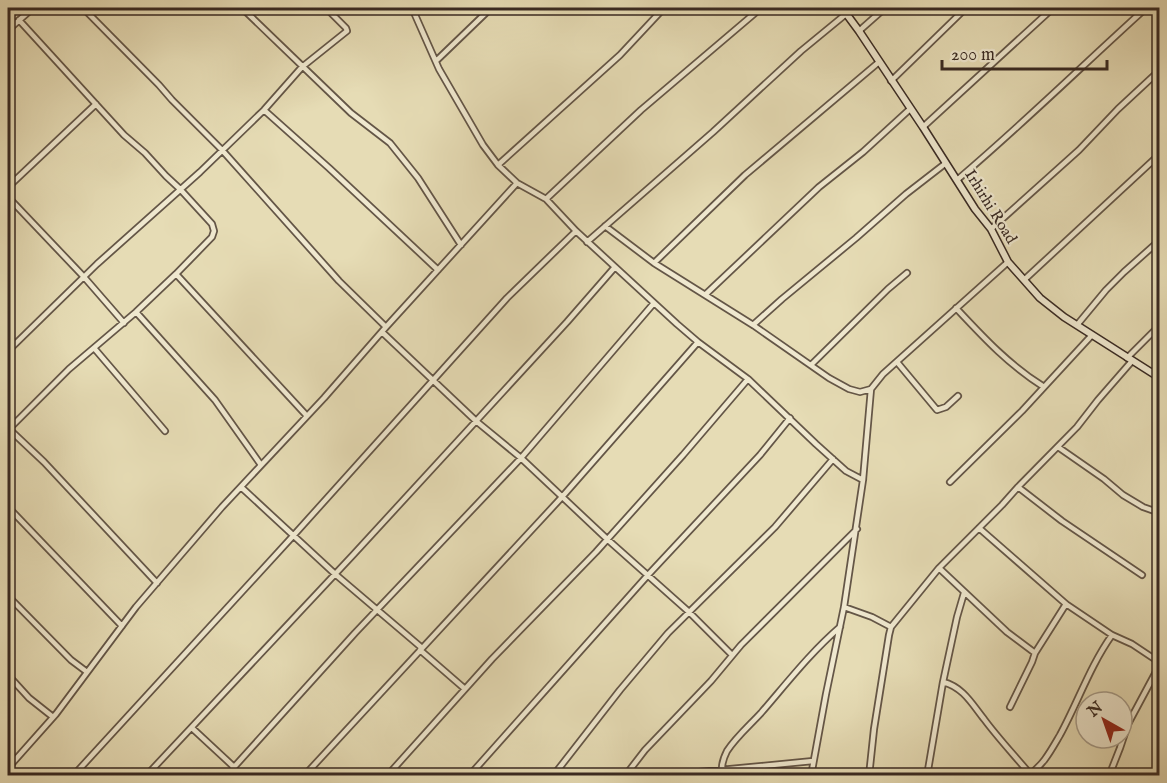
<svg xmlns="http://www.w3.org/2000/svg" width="1167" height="783" font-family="'IM FELL English',serif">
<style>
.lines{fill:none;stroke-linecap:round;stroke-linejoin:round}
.street-casing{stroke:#645647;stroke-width:8}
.secondary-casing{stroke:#382922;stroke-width:9}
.street{stroke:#efe8cf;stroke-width:4.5}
.secondary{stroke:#efe8cf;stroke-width:6}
.labels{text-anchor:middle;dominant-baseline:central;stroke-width:4.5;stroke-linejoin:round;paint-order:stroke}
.street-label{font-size:16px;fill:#382922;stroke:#efe8cf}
</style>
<rect width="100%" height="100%" fill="#e6dcb5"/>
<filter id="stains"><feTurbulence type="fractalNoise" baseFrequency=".00333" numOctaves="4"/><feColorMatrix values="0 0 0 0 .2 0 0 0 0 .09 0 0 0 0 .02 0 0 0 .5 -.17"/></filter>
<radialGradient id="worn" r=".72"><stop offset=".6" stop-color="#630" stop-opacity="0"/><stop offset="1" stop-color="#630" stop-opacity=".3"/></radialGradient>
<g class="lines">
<g class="street-casing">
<path id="street" d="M 83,8 L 159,85 L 172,100 L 222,150 L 339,281 L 386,327
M 242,8 L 351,113 L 390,143 L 418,178 L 461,245
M 412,8 L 439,69 L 483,145 L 498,165 L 517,183 L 546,199 L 576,231 L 677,324 L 698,342 L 748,379 L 816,444 L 846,471 L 863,480
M 19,20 L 124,135 L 145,153 L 166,176 L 180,189 L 212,224 L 214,231 L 212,237 L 176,274
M 8,30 L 33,8
M 859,31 L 885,8
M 436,61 L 491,8
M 891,81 L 966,8
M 264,110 L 329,168 L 438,270
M 923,127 L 1053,8
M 498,165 L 620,55 L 664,8
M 957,180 C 1022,125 1083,65 1146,8
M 8,187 L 96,104
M 8,197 L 84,277 L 124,323
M 546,199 L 641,110 L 761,8
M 605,226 L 654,263 L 753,325 L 829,378 L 849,389 L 860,392 L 871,389
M 991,229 L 1079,150 L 1118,109 L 1160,70
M 587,242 L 713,132 L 801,51 L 846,14
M 654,263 L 745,175 L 879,62
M 1024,280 L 1160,154
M 706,294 L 819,187 L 863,152 L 910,109
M 956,308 C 984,338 1009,365 1044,387
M 136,312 L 215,400 L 261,465
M 753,325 L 782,299 L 856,238 L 906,194 L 946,163
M 1077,325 L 1106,290 L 1124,272 L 1160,240
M 382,332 L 476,421 L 521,458 L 607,539 L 689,612 L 732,655
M 94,348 L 165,431
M 8,351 L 97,264 L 200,172 L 264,110 L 302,67 L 347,31 L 346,28 L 326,8
M 1127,358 L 1160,325
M 897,362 L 937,410 L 946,407 L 958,396
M 811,365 L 888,289 L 907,273
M 1058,447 L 1104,479 L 1123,495 L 1143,507 L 1160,513
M 950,482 L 1022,411 L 1092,335
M 241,487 L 335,574 L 422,648
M 1018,487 L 1062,521 L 1142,575
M 8,507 L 122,626
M 979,528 L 1066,604 L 1112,635 L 1132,644 L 1156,660 L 1158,668 L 1128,724 L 1120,748 L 1109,776
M 939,568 L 1007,632 L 1035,653
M 157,583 L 44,462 L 9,429 L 69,369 L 136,312 L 176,274 L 307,416
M 8,596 L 71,660 L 87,672
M 844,607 L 872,617 L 891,627
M 420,650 L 465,689
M 8,675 L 29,698 L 53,717
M 943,682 C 963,687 972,704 984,719 C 998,738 1015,756 1030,774
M 1010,707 L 1032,662 L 1035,653 L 1066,604
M 192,728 L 234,767
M 8,768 L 56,714 L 136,607 L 222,507 L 324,398 L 386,327 L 517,183
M 722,768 C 722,762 724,757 727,751 C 736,737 750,725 761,713 C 787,683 810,653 840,627
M 73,776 L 293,536 L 507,298 L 576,231
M 146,776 L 353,555 L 567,322 L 615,267
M 226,776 L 355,633 L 521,458 L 654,303
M 304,776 L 562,497 L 698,342
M 387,776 L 492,659 L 596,552 L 683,455 L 748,379
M 469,776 L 648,575 L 760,455 L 790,418
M 553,776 L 620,690 L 668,633 L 775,527 L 833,459
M 625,776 L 645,750 L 711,681 L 741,645 L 857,529
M 657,776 L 813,761
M 811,776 L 826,694 L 844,607 L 863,480 L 871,389 L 883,374 L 1008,262
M 869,776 L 874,729 L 889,635 L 891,627 L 939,568 L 1002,505 L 1018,487 L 1077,427 L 1098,400 L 1132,361
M 927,776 L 943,682 L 957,617 L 964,593
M 1028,776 C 1044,764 1050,752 1060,735 C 1078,702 1090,666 1112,635"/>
</g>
<g class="secondary-casing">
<path id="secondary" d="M 842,8 L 859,31 L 923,127 L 975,209 L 991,229 L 1008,262 L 1040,298 L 1064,317 L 1160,378"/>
</g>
<use href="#street" class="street"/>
<use href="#secondary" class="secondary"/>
</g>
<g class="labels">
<g class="street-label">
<text transform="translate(990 207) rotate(58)">Irhirhi Road</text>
</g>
</g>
<rect width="1167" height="783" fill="none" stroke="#e6dcb5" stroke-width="30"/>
<rect x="9" y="9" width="1149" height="765" fill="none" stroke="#382922" stroke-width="3"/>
<rect x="15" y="15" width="1137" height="753" fill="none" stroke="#382922" stroke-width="1.5"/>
<g transform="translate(1104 720) rotate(320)"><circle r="28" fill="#efe8cf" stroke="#a69c8a" stroke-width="1.5"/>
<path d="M0-4.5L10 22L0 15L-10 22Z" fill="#8f2418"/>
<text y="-9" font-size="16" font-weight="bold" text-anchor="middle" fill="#382922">N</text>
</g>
<path d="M942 60v9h165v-9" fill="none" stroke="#382922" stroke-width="3"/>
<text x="951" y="60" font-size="18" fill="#382922" stroke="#efe8cf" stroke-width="4.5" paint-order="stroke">200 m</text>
<rect width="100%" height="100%" filter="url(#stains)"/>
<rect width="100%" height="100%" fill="url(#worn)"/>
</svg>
